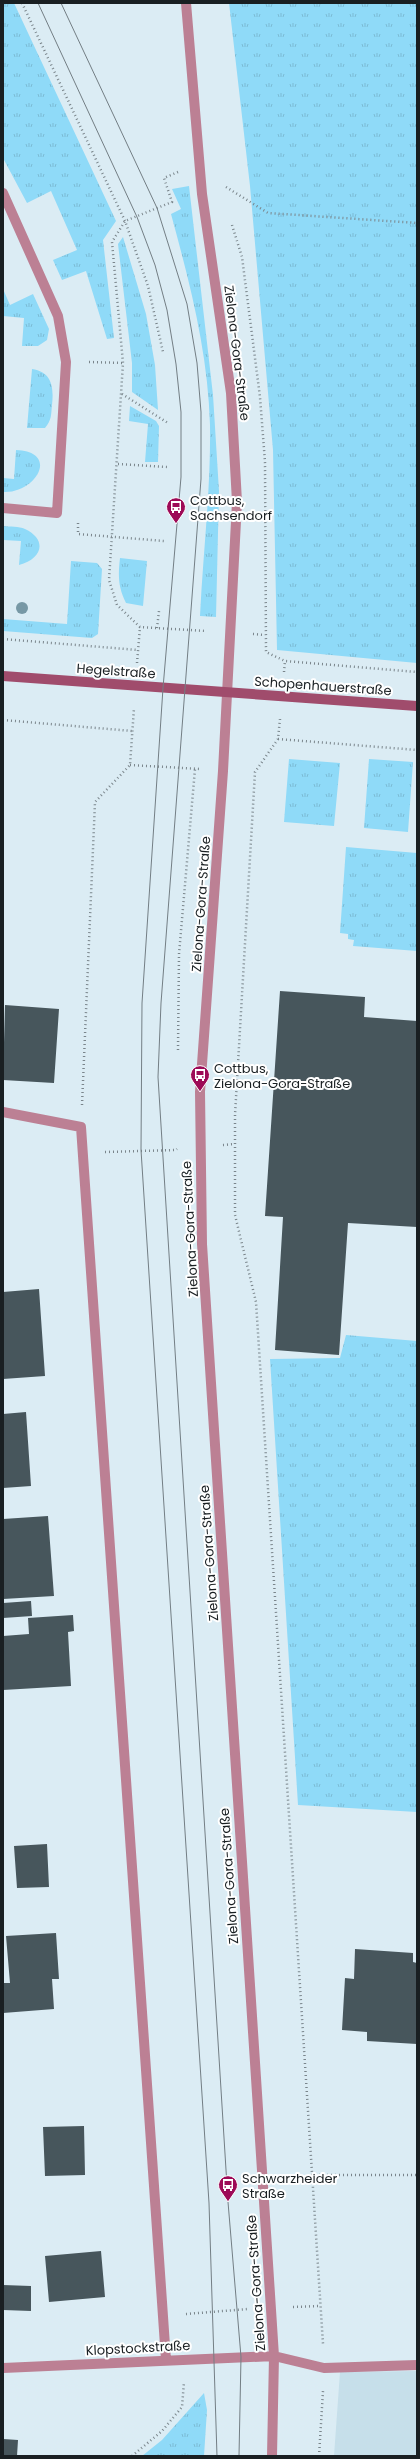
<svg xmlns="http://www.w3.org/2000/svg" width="420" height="2459" font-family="Poppins,sans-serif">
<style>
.built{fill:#c6dfea}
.grass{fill:url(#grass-tufts)}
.building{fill:#47565c}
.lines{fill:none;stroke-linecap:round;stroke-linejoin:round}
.path{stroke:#7a858b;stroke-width:2.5;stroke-dasharray:1 3;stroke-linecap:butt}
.lane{stroke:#bc8094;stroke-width:10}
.street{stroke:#bc8094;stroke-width:10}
.secondary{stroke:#a04c6c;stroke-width:10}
.tram{stroke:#737e84;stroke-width:1}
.tree{fill:#7798a5}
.labels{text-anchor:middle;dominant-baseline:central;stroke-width:4;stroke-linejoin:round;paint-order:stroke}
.street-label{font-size:13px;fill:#191f22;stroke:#fff}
.poi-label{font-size:13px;fill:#191f22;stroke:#fff;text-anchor:start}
</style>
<defs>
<pattern id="grass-tufts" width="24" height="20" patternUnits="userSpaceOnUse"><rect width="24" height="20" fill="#8fdaf8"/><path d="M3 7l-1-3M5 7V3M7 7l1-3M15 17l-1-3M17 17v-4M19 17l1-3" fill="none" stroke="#7bbbd4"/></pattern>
</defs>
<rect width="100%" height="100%" fill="#dbecf4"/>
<path class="built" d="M 417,2371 L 417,2456 L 334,2456 L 340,2372 Z"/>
<path class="grass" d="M 3,3 L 14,3 L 116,221 L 103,240 L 114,338 L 107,339 L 86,271 L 62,280 L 53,260 L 77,250 L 51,191 L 27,203 L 3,158 Z
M 229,3 L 417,3 L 417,663 L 277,650 L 273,450 L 250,186 Z
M 189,186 L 213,395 L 219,491 L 216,617 L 200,616 C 203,553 211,488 210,425 C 208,352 190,284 171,214 L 181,209 L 172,189 Z
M 123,237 L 146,314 L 155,365 L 158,410 L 132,392 L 132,363 L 118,244 Z
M 3,289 L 10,305 L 33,294 L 49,329 L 47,340 L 38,346 L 22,346 L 24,318 L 3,316 Z
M 32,369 C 52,372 54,387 52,405 C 51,414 52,420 45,428 L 27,428 Z
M 130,406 L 156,421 L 159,426 L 158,462 L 145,462 L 148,424 L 129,421 Z
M 16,450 C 61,452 35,494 3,492 L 3,478 L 14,479 Z
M 3,526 C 10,527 19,526 25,529 C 48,540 42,559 19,565 L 21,541 L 3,540 Z
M 120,558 L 147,561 L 143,606 L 126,603 C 118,587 118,576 120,558 Z
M 71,561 L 97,563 L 102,569 L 98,634 L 92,638 L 3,631 L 3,619 L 67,624 Z
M 289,759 L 340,763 L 334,826 L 284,822 Z
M 369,759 L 413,762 L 408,832 L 364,828 Z
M 346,847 L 417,853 L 417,951 L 353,946 L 354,940 L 348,939 L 348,934 L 340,933 Z
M 346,1335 L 417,1341 L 417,1812 L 298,1805 L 270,1359 L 340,1358 Z
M 204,2393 L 207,2410 L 204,2456 L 142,2456 L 162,2440 Z"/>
<path class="building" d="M 280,991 L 365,997 L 364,1017 L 417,1021 L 417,1227 L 348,1223 L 339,1355 L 275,1350 L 283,1217 L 265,1216 Z
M 5,1005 L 59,1009 L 54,1083 L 3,1080 Z
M 39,1289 L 45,1376 L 3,1379 L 3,1292 Z
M 26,1412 L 31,1486 L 3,1488 L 3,1414 Z
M 48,1516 L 54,1596 L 3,1599 L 3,1519 Z
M 31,1601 L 32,1616 L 3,1618 L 3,1603 Z
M 73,1615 L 74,1631 L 68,1632 L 71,1686 L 3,1690 L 3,1636 L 29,1634 L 28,1618 Z
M 47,1844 L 49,1887 L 17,1888 L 14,1846 Z
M 56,1933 L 59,1979 L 52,1979 L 54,2009 L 3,2013 L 3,1983 L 10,1983 L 6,1936 Z
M 355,1949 L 413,1953 L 413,1962 L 417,1963 L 417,2044 L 367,2041 L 367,2032 L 342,2030 L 345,1978 L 354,1979 Z
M 84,2126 L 85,2175 L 45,2176 L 43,2127 Z
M 101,2251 L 105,2297 L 49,2302 L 45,2256 Z
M 3,2285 L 31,2286 L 31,2311 L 3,2310 Z
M 3,2439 L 18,2440 L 17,2456 L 3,2456 Z"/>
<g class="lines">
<path class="path" d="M 22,3 L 125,221 L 148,286 L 163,352
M 178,172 L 164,178 L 172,202 L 125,221 L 112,242 L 123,363 L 109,580 L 117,605 L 140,627 L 206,631
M 226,187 L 268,213 L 417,223
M 232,225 L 242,257 L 260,397 L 265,462 L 266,652 L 285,661 L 417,672
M 89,362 L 123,363
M 122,394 L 168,423
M 118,464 L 168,467
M 78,523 L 78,534 L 164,541
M 157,628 L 159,611
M 253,634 L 265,635
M 3,639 L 138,650
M 137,663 L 140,627
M 284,672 L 285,661
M 280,719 L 278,739 L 255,772 L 235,1115 L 235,1215 L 256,1302 L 323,2344
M 3,720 L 132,731
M 278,739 L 417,750
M 130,765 L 201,769
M 178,1050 L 179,954 L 195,769
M 82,1105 L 95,802 L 130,765 L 134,708
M 223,1145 L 235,1144
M 105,1152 L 176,1150 L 177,1149
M 311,2175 L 417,2175
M 293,2307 L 320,2306
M 186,2314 L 248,2309
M 132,2456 L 162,2431 L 182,2407 L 184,2382
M 319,2456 L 323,2391"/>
<path class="lane" d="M 3,193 L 58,316 L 66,362 L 57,513 L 3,508"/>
<path class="street" d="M 186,3 L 202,194 L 231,393 L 237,502 L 223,771 L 200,1092 L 202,1244 L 274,2356 L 272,2456
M 3,1112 L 81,1127 L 166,2360
M 3,2368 L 274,2356 L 324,2368 L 417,2365"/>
<path class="secondary" d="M 3,676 L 417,706"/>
<path class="tram" d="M 38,3 L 137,217 L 155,265 L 167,310 L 176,364 L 181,412 L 181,477 L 163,688 L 142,1003 L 141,1150 L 209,2203 L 217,2456
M 61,3 L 157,208 L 187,304 L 197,363 L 201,412 L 201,479 L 161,1003 L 158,1077 L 228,2202 L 241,2357 L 239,2456"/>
</g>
<circle class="tree" cx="22" cy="608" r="6"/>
<defs>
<g id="bus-pin" transform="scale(1)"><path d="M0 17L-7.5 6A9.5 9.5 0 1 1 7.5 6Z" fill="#9d0a57" stroke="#fff"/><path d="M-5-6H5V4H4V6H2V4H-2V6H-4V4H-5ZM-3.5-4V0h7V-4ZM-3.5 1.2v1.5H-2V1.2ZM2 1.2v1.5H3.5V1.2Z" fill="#fff"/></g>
</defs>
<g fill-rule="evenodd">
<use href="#bus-pin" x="176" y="507"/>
<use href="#bus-pin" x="200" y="1075"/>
<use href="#bus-pin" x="228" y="2185"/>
</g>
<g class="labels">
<g class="street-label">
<text transform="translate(237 353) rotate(83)">Zielona-Gora-Straße</text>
<text transform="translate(116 671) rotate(4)">Hegelstraße</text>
<text transform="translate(323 686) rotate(4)">Schopenhauerstraße</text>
<text transform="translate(201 904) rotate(-86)">Zielona-Gora-Straße</text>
<text transform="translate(190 1229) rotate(-93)">Zielona-Gora-Straße</text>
<text transform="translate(209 1553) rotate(-94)">Zielona-Gora-Straße</text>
<text transform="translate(229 1876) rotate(-94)">Zielona-Gora-Straße</text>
<text transform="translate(256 2283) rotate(-94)">Zielona-Gora-Straße</text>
<text transform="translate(138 2348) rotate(-3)">Klopstockstraße</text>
</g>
<g class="poi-label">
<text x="190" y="500">Cottbus,<tspan x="190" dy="15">Sachsendorf</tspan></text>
<text x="214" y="1068">Cottbus,<tspan x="214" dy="15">Zielona-Gora-Straße</tspan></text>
<text x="242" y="2178">Schwarzheider<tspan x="242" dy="15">Straße</tspan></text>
</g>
</g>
<rect width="420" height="2459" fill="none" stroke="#191f22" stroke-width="8"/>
</svg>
